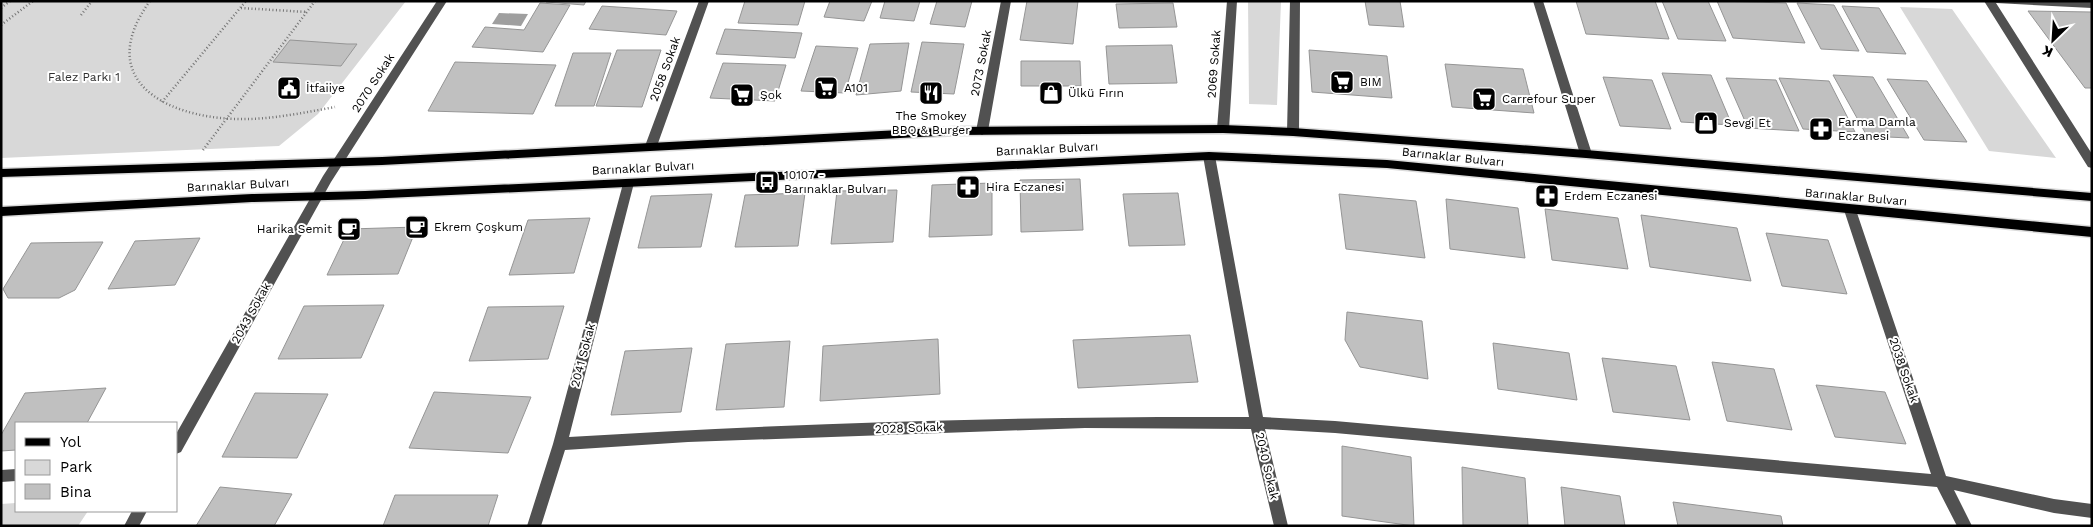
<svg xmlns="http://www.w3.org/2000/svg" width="2093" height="527" font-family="'Work Sans',sans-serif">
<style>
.green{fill:#d8d8d8}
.water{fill:#9f9f9f}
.building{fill:#c0c0c0;stroke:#959595}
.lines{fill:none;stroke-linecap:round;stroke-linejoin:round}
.major-casing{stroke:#dbdbdb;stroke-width:3}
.path{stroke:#737373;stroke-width:2.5;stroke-dasharray:1 2.5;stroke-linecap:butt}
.minor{fill:#515151;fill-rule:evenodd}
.major{fill:#000;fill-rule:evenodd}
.labels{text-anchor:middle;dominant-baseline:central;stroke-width:4;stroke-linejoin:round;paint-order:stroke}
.street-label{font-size:12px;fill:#000;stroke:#fff}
.park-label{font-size:12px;fill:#2f2f2f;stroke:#fff}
.poi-label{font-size:12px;fill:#000;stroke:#fff;text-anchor:start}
</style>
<rect width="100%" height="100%" fill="#fff"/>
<path class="green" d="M 1,1 L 406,1 L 318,114 L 279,146 L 1,158 Z
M 1248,1 L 1281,1 L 1277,105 L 1249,104 Z
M 1900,7 L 1952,9 L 2056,158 L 1989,151 Z
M 16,503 L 16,511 L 88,511 L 78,526 L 1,526 L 1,504 Z"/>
<path class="water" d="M 499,13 L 528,14 L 521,26 L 492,24 Z"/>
<path class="building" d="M 586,1 L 584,5 L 546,2 L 547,1 Z
M 745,1 L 805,1 L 798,25 L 738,23 Z
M 830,1 L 872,1 L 864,21 L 824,17 Z
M 885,1 L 920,1 L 914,21 L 880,18 Z
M 937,1 L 972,1 L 965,27 L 930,24 Z
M 1027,1 L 1078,1 L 1073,44 L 1020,40 Z
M 1365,1 L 1400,1 L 1404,27 L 1369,25 Z
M 1576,1 L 1655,1 L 1669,39 L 1586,34 Z
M 1662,1 L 1708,1 L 1726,41 L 1678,39 Z
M 1717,1 L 1786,3 L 1805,43 L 1733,38 Z
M 540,3 L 570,5 L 543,52 L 472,47 L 485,27 L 524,30 Z
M 1173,3 L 1177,27 L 1119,28 L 1116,4 Z
M 1797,3 L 1834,5 L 1859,51 L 1821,49 Z
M 602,6 L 677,11 L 666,35 L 589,29 Z
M 1842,6 L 1879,8 L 1906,54 L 1867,52 Z
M 2028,11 L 2092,12 L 2092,88 L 2085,88 Z
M 725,29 L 802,33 L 795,58 L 716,54 Z
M 290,40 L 347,44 L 357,44 L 341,66 L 273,62 Z
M 922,42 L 964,44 L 954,94 L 911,92 Z
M 909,43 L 901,91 L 856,95 L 870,44 Z
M 1172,45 L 1177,83 L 1109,84 L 1106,46 Z
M 816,46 L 858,48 L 845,93 L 801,91 Z
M 617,50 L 661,50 L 642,107 L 596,106 Z
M 1309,50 L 1387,56 L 1392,98 L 1312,92 Z
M 573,53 L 611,53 L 594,106 L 555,106 Z
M 1021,61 L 1080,61 L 1081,86 L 1021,86 Z
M 455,62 L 556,65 L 533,114 L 428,111 Z
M 723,63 L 786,65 L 775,101 L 710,98 Z
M 1445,64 L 1523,69 L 1534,113 L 1452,107 Z
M 1662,73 L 1711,75 L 1732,125 L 1681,122 Z
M 1833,75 L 1873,77 L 1909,138 L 1867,136 Z
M 1603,77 L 1652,80 L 1671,129 L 1620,126 Z
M 1726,78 L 1776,80 L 1799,131 L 1748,128 Z
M 1779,78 L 1829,81 L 1855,132 L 1803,129 Z
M 1887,79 L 1927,81 L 1967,142 L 1924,140 Z
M 1080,179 L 1083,230 L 1021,232 L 1020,180 Z
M 992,183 L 992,235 L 929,237 L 932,185 Z
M 897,190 L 893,242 L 831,244 L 837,191 Z
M 805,193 L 798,246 L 735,247 L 745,195 Z
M 1178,193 L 1185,245 L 1129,246 L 1123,194 Z
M 712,194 L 701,247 L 638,248 L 651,196 Z
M 1339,194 L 1416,201 L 1425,258 L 1346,249 Z
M 1446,199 L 1518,208 L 1525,258 L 1450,249 Z
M 1545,209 L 1618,218 L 1628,269 L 1552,260 Z
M 1641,215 L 1737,228 L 1751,281 L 1650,267 Z
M 590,218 L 574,273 L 509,275 L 528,220 Z
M 417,227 L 398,274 L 327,275 L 349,229 Z
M 1766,233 L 1828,240 L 1847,294 L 1782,286 Z
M 200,238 L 175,285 L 108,289 L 135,241 Z
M 103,242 L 75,290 L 59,298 L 8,298 L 3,289 L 31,243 Z
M 384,305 L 361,358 L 278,359 L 304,306 Z
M 564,306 L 548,359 L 469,361 L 488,307 Z
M 1347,312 L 1422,321 L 1428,379 L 1360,367 L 1345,340 Z
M 1190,335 L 1198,382 L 1078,388 L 1073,340 Z
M 938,339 L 940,394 L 820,401 L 823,346 Z
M 790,341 L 784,407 L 716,410 L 726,344 Z
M 1493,343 L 1569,353 L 1577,400 L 1498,389 Z
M 692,348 L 681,412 L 611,415 L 625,351 Z
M 1602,358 L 1676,366 L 1690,420 L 1613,412 Z
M 1712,362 L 1774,369 L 1792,430 L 1727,421 Z
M 1816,385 L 1885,392 L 1906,444 L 1835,437 Z
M 106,388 L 87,423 L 16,423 L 16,450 L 1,451 L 1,435 L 25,393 Z
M 434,392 L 531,397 L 508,453 L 409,448 Z
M 255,393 L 328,394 L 297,458 L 222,457 Z
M 1342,446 L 1411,457 L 1414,526 L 1342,516 Z
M 1462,467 L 1525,478 L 1528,526 L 1463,526 Z
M 220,487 L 292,494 L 274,526 L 196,526 Z
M 1561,487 L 1620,496 L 1625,526 L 1565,526 Z
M 395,495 L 498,495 L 488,526 L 383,526 Z
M 1673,502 L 1781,516 L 1783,526 L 1678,526 Z"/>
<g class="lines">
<g class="major-casing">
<path id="major" d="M 1223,125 L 1293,128 L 1586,150 L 2092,193 L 2092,201 L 1586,158 L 1293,136 L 1223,133 L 957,135 L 382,165 L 1,177 L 1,169 L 382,157 L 957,127 Z
M 1209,152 L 1387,160 L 2092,227 L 2092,237 L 1387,168 L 1209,160 L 365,199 L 252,202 L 1,216 L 1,207 L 252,194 L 365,191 Z"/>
</g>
<path class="path" d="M 150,1 C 94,78 163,117 236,119 C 269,120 302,113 335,107
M 1,8 L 10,1
M 241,8 L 307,12
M 81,15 L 92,1
M 1,25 L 33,1
M 162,102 L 246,1
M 203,150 L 315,1"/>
<path class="minor" d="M 437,1 L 447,1 L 331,182 L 181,452 L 176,454 L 176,434 L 323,176 Z
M 699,1 L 709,1 L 657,146 L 655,149 L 647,149 L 645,146 Z
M 1001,1 L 1011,1 L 988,131 L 982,135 L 976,131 Z
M 1227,1 L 1237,1 L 1229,129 L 1223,133 L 1217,129 Z
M 1290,1 L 1300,1 L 1299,132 L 1293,136 L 1287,132 Z
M 1533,1 L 1543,1 L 1592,154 L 1590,157 L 1582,157 L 1580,154 Z
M 1984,1 L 2092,2 L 2092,8 L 1996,3 L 2092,154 L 2092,168 L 2088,167 Z
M 1209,152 L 1215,156 L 1263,417 L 1335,421 L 1931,474 L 1844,210 L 1850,206 L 1856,210 L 1946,476 L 2054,499 L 2092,504 L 2092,518 L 2054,513 L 1954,490 L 1972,526 L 1957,526 L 1937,487 L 1335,433 L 1265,429 L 1288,526 L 1274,526 L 1251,429 L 1085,428 L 688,442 L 565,450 L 541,526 L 527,526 L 553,444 L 624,180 L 632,180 L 634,183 L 569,437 C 795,423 1022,416 1249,417 L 1203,156 Z
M 16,469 L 16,481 L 1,482 L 1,470 Z
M 132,511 L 147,511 L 139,526 L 124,526 Z"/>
<use href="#major" class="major"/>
</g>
<defs>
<g id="supermarket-square" transform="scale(1.25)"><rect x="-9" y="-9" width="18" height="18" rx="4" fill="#000" stroke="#fff"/><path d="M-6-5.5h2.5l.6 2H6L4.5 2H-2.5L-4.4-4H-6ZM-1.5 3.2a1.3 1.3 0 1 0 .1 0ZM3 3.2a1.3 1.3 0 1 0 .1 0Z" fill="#fff"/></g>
<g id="civic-square" transform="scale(1.25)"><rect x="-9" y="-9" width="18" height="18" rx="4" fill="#000" stroke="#fff"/><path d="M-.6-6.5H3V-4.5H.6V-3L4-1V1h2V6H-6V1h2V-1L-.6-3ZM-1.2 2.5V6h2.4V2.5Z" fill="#fff"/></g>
<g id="restaurant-square" transform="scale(1.25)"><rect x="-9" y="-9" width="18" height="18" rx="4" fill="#000" stroke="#fff"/><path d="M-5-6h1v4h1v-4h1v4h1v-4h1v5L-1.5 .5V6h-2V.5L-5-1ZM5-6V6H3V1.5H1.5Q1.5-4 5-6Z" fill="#fff"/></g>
<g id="shop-square" transform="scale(1.25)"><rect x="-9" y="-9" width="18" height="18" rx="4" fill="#000" stroke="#fff"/><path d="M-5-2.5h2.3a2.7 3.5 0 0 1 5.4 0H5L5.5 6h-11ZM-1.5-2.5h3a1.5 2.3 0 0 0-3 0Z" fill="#fff"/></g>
<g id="pharmacy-square" transform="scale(1.25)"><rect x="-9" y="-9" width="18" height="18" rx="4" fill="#000" stroke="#fff"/><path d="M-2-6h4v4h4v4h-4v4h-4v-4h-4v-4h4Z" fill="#fff"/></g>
<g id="bus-square" transform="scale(1.25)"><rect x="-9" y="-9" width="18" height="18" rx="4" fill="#000" stroke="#fff"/><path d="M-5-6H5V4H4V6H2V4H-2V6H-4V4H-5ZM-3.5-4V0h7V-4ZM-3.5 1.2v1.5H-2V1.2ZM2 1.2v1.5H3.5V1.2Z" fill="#fff"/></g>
<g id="cafe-square" transform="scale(1.25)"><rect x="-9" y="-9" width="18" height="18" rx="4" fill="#000" stroke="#fff"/><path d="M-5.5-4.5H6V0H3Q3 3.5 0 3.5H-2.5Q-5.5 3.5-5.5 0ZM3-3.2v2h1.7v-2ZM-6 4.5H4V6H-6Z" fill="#fff"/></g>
</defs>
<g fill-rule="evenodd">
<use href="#supermarket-square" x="1342" y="82"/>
<use href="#civic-square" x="289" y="88"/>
<use href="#supermarket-square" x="826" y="88"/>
<use href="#restaurant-square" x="931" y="93"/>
<use href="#shop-square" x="1051" y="93"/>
<use href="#supermarket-square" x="742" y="95"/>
<use href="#supermarket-square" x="1484" y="99"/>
<use href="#shop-square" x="1706" y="123"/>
<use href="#pharmacy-square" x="1821" y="129"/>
<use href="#bus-square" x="767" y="182"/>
<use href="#pharmacy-square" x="968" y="187"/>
<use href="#pharmacy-square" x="1547" y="196"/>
<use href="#cafe-square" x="417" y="227"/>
<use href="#cafe-square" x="349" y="229"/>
</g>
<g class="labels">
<g class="street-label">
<text transform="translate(981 63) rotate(-79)">2073 Sokak</text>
<text transform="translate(1214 64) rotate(-86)">2069 Sokak</text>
<text transform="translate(665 69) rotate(-70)">2058 Sokak</text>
<text transform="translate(373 83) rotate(-57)">2070 Sokak</text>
<text transform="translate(1047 149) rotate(-3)">Barınaklar Bulvarı</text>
<text transform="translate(1453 157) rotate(6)">Barınaklar Bulvarı</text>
<text transform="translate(643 168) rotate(-3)">Barınaklar Bulvarı</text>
<text transform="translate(238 185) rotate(-3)">Barınaklar Bulvarı</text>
<text transform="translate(1856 197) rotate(5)">Barınaklar Bulvarı</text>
<text transform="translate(251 313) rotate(-61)">2043 Sokak</text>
<text transform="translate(583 355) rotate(-75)">2041 Sokak</text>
<text transform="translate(1904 370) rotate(71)">2038 Sokak</text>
<text transform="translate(909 428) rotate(-2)">2028 Sokak</text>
<text transform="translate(1267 466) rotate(77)">2040 Sokak</text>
</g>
<g class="park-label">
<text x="84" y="77">Falez Parkı 1</text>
</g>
<g class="poi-label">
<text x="1360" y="82">BIM</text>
<text x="306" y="88">İtfaiiye</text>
<text x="844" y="88">A101</text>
<text x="1068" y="93">Ülkü Fırın</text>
<text x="760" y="95">Şok</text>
<text x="1502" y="99">Carrefour Super</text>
<text x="931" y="116" text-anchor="middle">The Smokey<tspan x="931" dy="14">BBQ &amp; Burger</tspan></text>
<text x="1838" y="122">Farma Damla<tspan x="1838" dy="14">Eczanesi</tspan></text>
<text x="1724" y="123">Sevgi Et</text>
<text x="784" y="175">10107 -<tspan x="784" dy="14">Barınaklar Bulvarı</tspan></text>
<text x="986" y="187">Hira Eczanesi</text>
<text x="1564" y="196">Erdem Eczanesi</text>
<text x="434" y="227">Ekrem Çoşkum</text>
<text x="332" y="229" text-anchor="end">Harika Semit</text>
</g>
</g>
<rect width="2093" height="527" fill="none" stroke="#000000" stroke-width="5"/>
<rect x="15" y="422" width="162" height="90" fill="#ffffff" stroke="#999999"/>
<rect x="25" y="438" width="25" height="8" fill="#000000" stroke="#999999"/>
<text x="60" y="447" font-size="15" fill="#000000">Yol</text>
<rect x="25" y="460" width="25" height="15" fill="#d8d8d8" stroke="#999999"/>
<text x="60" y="472" font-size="15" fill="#000000">Park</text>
<rect x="25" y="484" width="25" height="15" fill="#c0c0c0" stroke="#999999"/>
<text x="60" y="497" font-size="15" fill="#000000">Bina</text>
<g transform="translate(2053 40) rotate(205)" stroke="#ffffff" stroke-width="4" paint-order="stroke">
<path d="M0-4L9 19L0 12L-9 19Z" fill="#000000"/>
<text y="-8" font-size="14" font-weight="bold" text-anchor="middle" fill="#000000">K</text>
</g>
</svg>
